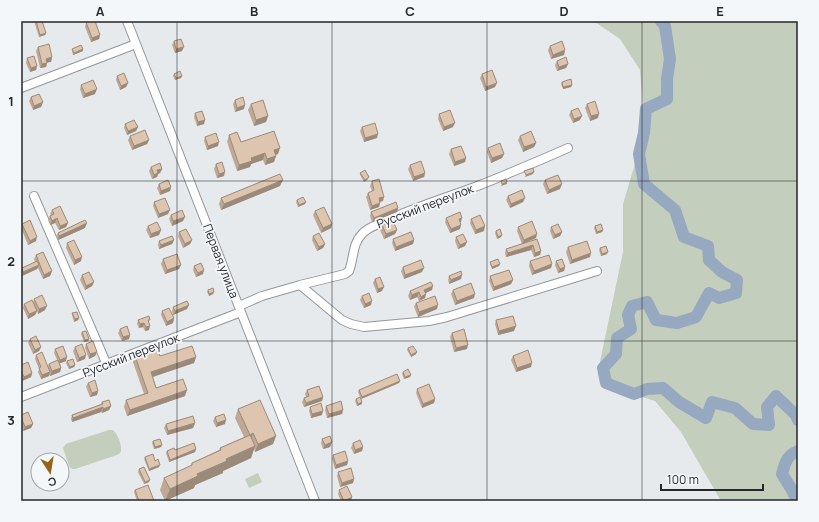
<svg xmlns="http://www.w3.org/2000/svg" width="819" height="522" font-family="Manrope,sans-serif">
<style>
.green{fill:#c4cebd}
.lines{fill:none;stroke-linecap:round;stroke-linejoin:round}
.river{stroke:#97a8c1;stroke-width:12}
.minor-casing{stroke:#94979a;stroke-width:10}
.minor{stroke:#fff;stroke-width:8}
.wall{fill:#bfa996}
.shaded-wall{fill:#9b8a7a}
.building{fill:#dec5af;stroke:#9b8a7a}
.grid{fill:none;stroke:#262728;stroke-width:1;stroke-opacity:0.55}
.labels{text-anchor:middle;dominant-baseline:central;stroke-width:3.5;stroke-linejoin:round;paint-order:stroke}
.street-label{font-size:12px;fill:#262728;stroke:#f4f7fa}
.neatline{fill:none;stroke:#262728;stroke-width:1.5}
.grid-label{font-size:13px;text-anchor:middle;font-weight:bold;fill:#262728}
</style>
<rect width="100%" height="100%" fill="#e6eaed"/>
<path class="green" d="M 591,21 L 798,21 L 798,501 L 721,501 L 681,432 L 655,401 L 605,386 L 600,378 L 598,371 L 623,252 L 623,204 L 634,167 L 643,106 L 640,70 L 620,39 L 598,24 Z
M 109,430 L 113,430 C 117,433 124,448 120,453 C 119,454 118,454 117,455 L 75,469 L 72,469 L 69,466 L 63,448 L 66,444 Z
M 258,473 L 262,482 L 249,488 L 245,479 Z"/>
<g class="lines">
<path class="river" d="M 661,21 L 665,26 L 670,59 L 667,79 L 667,99 L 646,109 L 644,133 L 639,154 L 644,184 L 675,210 L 684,237 L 708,246 L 709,260 L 722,272 L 737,280 L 736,293 L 719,298 L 709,293 L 696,317 L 677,323 L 656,320 L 647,302 L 632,306 L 628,315 L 631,329 L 617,338 L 616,354 L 603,368 L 606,383 L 634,394 L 647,389 L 663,388 L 679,402 L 706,418 L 712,402 L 735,408 L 753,424 L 769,425 L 767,407 L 776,396 L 796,415 L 798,420
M 797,501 L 792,490 L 782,474 C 785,463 786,456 798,451"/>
<g class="minor-casing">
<path id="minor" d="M 127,21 L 315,501
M 21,88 L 136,44
M 34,196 L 107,365
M 300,285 L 342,320 L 351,324 L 364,327 L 429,321 L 447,317 L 597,271
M 239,306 L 262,296 L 300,285 L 345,274 L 349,271 C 354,259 352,244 362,234 C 367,228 376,225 383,222 C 412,208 442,199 472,188 C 504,176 536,162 568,148
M 21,397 L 241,312"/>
</g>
<use href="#minor" class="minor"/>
</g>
<path class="wall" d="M 34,21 L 42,21 L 46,33 L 45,35 L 39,37 Z
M 86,22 L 100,35 L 99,39 L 91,42 L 85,27 Z
M 174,41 L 182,51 L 175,53 L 172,45 Z
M 550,46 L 565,50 L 564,55 L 551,59 L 548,50 Z
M 38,47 L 52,57 L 51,62 L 47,62 L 46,67 L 40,68 L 36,51 Z
M 72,49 L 83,49 L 83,51 L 73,55 L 72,51 Z
M 27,58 L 37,66 L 36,70 L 30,72 L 26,63 Z
M 557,61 L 568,64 L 566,68 L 557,71 L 555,65 Z
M 174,74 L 182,76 L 181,78 L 175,80 L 173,76 Z
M 482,74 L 495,87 L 485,91 L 480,78 Z
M 117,76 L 128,83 L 126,87 L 120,90 L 116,80 Z
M 562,82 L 572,85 L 571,87 L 563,89 L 561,84 Z
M 81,85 L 95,94 L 83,98 L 80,89 Z
M 31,97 L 43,102 L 41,107 L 33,110 L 29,101 Z
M 235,100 L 244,109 L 235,112 L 233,104 Z
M 251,104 L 268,116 L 266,122 L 254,126 L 248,110 Z
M 587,104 L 598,118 L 590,121 L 585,108 Z
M 571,111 L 580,120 L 573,123 L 569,115 Z
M 195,113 L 204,124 L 197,126 L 194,117 Z
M 439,114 L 453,127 L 443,131 L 438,119 Z
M 125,124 L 138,127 L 136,131 L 127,135 L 124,128 Z
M 362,127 L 377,138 L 364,142 L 360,131 Z
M 229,135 L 241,142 L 278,154 L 275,155 L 276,156 L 274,162 L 265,165 L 263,160 L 251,164 L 250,167 L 237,171 L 227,142 Z
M 130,136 L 149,140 L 147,144 L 132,150 L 128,140 Z
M 520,136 L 536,143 L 534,147 L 523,152 L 518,140 Z
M 205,137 L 218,146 L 207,150 L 204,141 Z
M 488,148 L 504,154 L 502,158 L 491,163 L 487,152 Z
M 451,149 L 466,158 L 465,162 L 454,166 L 449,154 Z
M 216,164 L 224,176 L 217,178 L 214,169 Z
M 410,165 L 425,173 L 424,177 L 413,181 L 408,169 Z
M 151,167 L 162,169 L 160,173 L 158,174 L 157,177 L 152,179 L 149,171 Z
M 360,173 L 368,179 L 364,182 L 360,175 Z
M 545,180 L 560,189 L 547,194 L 543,184 Z
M 372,181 L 383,201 L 380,202 L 379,207 L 370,210 L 366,197 L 368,193 L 372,191 L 370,186 Z
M 159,184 L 171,187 L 170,191 L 160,195 L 157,188 Z
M 280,186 L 221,210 L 219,204 L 221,198 Z
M 508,196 L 523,202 L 510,208 L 506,200 Z
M 297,200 L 305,204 L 298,207 L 296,202 Z
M 154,202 L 168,214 L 158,218 L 153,206 Z
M 398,208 L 397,212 L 372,222 L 370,216 L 371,212 Z
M 52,210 L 68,223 L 66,227 L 59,230 L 55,223 L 50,225 L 48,220 L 50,216 L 51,215 L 50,214 Z
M 315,211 L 332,224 L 331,228 L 321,233 L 313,215 Z
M 171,215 L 183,221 L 172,226 L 169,219 Z
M 446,218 L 461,222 L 460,222 L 460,229 L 450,233 L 445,222 Z
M 471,219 L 484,231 L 475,234 L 470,223 Z
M 22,224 L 36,241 L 28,245 L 21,228 Z
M 382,225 L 397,230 L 395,234 L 384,239 L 380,230 Z
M 148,226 L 161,230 L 159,235 L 150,238 L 146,230 Z
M 595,226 L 603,230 L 602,232 L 596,234 L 594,228 Z
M 518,227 L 536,238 L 522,244 L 517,231 Z
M 551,227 L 562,232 L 560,236 L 553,239 L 550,231 Z
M 85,228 L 58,240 L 56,237 L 58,233 Z
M 496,231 L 502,235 L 501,237 L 497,239 L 495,233 Z
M 179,232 L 192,240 L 190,244 L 183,248 L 178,236 Z
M 313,236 L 325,244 L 323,248 L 317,251 L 312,240 Z
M 456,237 L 465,246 L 458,249 L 455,241 Z
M 393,239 L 414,240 L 413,244 L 395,251 L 392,243 Z
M 537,239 L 541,251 L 540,255 L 534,257 L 531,250 L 506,257 L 505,253 L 506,249 Z
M 174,240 L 172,244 L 159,249 L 158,245 L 159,241 Z
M 67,243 L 81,261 L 74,265 L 66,248 Z
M 568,247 L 590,257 L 570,264 L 566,252 Z
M 600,248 L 607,254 L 601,256 L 599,250 Z
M 36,255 L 52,271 L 50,276 L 43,279 L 38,268 L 37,269 L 22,276 L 21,274 L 22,268 L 35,262 L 34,259 Z
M 163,259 L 179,269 L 165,274 L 161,264 Z
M 530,261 L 552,264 L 551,268 L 532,275 L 529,266 Z
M 556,261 L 565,267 L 564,271 L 558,273 L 555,265 Z
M 490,262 L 499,266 L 492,269 L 490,264 Z
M 194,266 L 203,274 L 196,277 L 193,270 Z
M 403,267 L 422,272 L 404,279 L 401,271 Z
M 82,275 L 94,282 L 92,286 L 85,290 L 80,280 Z
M 449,276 L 461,279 L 449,284 L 448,280 Z
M 490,276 L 513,280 L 511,284 L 493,291 L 489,281 Z
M 375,279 L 382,291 L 377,293 L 373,283 Z
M 208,290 L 214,292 L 213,294 L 209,296 L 207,292 Z
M 432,290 L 426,293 L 426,294 L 425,298 L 419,301 L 417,297 L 410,300 L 408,296 L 410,291 Z
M 453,290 L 474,298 L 455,305 L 451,294 Z
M 362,296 L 371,305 L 364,308 L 360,300 Z
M 34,299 L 45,310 L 38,314 L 37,311 L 35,315 L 28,319 L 23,308 L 24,304 L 33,303 Z
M 416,303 L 437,309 L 418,317 L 414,307 Z
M 173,307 L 187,309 L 173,315 L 172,311 Z
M 162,311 L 174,318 L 173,323 L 166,326 L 161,315 Z
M 72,313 L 79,318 L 78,320 L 74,322 L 72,315 Z
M 138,320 L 149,322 L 149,330 L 145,331 L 143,327 L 139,328 L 137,324 Z
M 496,320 L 514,331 L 498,335 L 495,324 Z
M 120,329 L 130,335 L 129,339 L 122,341 L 118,333 Z
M 82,332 L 89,339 L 88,341 L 84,342 L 81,334 Z
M 452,333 L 467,349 L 454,352 L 450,337 Z
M 30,339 L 41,347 L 39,351 L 33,354 L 28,343 Z
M 86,344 L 97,352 L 95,356 L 89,359 L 85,348 Z
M 75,347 L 85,359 L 77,362 L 73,351 Z
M 408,348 L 416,354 L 411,357 L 407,350 Z
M 55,349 L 66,361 L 60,363 L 61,368 L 60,372 L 50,376 L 49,374 L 49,376 L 41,379 L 38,372 L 39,369 L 35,359 L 36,355 L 48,366 L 49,364 L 57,360 L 54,353 Z
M 135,356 L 196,357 L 194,363 L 153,377 L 156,388 L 185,396 L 127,416 L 124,407 L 126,400 L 144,394 L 133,362 Z
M 513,356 L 531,367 L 516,372 L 511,360 Z
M 67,361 L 75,365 L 74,367 L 69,369 L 66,363 Z
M 21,365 L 32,373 L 31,377 L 22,381 L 21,379 Z
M 403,372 L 410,377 L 404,379 L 402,374 Z
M 88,383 L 98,391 L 97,395 L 90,397 L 86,387 Z
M 399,383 L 361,399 L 358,392 L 359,390 Z
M 417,389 L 435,399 L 434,403 L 422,408 L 416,393 Z
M 307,390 L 323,397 L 322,401 L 304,407 L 302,402 L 304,398 L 306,397 L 305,394 Z
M 356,399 L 362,402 L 362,404 L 357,406 L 355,401 Z
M 102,402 L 111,406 L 109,410 L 102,413 L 101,412 L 72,422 L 71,419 L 72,415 L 101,404 Z
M 326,406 L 343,410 L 342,414 L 327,418 L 325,410 Z
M 310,407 L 322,415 L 311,418 L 309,411 Z
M 238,409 L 276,436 L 273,444 L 255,452 L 254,449 L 251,458 L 223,471 L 223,473 L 195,485 L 194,488 L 165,501 L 160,490 L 164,478 L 191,466 L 192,463 L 219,450 L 220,448 L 244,437 L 235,418 Z
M 21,415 L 33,424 L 31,428 L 23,431 L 21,425 Z
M 215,417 L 225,424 L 216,427 L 213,421 Z
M 195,423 L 193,428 L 167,435 L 164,428 L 166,424 Z
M 322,439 L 332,442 L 330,447 L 323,449 L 321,443 Z
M 153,441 L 162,445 L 161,447 L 154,449 L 152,443 Z
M 353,443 L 363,447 L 362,451 L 354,454 L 351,448 Z
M 196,449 L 195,452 L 169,462 L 166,453 L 167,451 Z
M 333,455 L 348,461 L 347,465 L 335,469 L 332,459 Z
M 145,457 L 155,461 L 159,467 L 149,471 L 144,459 Z
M 139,469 L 149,482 L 144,484 L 138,472 Z
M 338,472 L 354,479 L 353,483 L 340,487 L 337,476 Z
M 135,490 L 154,501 L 137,501 L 134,492 Z
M 339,490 L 352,497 L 351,501 L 341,501 L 338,494 Z"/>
<path class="shaded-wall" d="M 46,33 L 45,35 L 39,37 L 40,35 Z
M 100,35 L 99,39 L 91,42 L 92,38 Z
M 184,47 L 182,51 L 175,53 L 176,49 Z
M 83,49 L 83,51 L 73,55 L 74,53 Z
M 565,50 L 564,55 L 551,59 L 553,55 Z
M 52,57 L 51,62 L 45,63 L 46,59 Z
M 47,63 L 46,67 L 40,68 L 42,64 Z
M 568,64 L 566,68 L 557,71 L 559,67 Z
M 37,66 L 36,70 L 30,72 L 31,68 Z
M 182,76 L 181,78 L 175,80 L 176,78 Z
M 128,83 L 126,87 L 120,90 L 121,86 Z
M 497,83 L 495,87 L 485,91 L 486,87 Z
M 572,85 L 571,87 L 563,89 L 563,87 Z
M 97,89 L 95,94 L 83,98 L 85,94 Z
M 43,102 L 41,107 L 33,110 L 34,106 Z
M 245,105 L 244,109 L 235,112 L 237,108 Z
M 599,114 L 598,118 L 590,121 L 591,116 Z
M 268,116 L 266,122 L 254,126 L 256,120 Z
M 582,116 L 580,120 L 573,123 L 574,119 Z
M 205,120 L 204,124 L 197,126 L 198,122 Z
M 455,123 L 453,127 L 443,131 L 444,127 Z
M 138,127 L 136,131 L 127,135 L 128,131 Z
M 378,134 L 377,138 L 364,142 L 365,138 Z
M 149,140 L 147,144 L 132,150 L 134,146 Z
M 219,142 L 218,146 L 207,150 L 208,146 Z
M 536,143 L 534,147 L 523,152 L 524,147 Z
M 280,148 L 278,154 L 271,156 L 274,150 Z
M 265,153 L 263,160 L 251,164 L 250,167 L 237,171 L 239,165 L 251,158 Z
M 504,154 L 502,158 L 491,163 L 492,158 Z
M 276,156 L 274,162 L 265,165 L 267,159 Z
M 466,158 L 465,162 L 454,166 L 455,162 Z
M 162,169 L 160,173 L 158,174 L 157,177 L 152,179 L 154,175 L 157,170 Z
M 225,172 L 224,176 L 217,178 L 219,174 Z
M 534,172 L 533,174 L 525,177 L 526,175 Z
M 425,173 L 424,177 L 413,181 L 414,177 Z
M 369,177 L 368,179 L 364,182 L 365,180 Z
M 283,180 L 280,186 L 221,210 L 224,204 Z
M 507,182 L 507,184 L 501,186 L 502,184 Z
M 562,184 L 560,189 L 547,194 L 549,190 Z
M 171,187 L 170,191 L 160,195 L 161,191 Z
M 384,197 L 383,201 L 377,202 L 379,198 Z
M 525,198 L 523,202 L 510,208 L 511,204 Z
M 306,202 L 305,204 L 298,207 L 299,205 Z
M 380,203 L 379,207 L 370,210 L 372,206 Z
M 398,208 L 397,212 L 372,222 L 374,218 Z
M 170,210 L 168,214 L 158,218 L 159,214 Z
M 185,217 L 183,221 L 172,226 L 173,221 Z
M 57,218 L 55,223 L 50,225 L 52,221 Z
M 462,218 L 461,222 L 457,223 L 459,219 Z
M 68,223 L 66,227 L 59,230 L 60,226 Z
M 87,223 L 85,228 L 58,240 L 59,236 Z
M 332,224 L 331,228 L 321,233 L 323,228 Z
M 461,225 L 460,229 L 450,233 L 451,229 Z
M 485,226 L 484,231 L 475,234 L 476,230 Z
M 161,230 L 159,235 L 150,238 L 151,234 Z
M 397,230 L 395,234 L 384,239 L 386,234 Z
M 603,230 L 602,232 L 596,234 L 597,232 Z
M 562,232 L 560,236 L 553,239 L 555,235 Z
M 537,234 L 536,238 L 522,244 L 524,240 Z
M 502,235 L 501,237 L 497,239 L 498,237 Z
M 37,237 L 36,241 L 28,245 L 30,241 Z
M 174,240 L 172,244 L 159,249 L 161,245 Z
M 192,240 L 190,244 L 183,248 L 185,244 Z
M 414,240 L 413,244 L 395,251 L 396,247 Z
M 467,242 L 465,246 L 458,249 L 460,245 Z
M 325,244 L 323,248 L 317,251 L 319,247 Z
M 533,245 L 531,250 L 506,257 L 508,253 Z
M 541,251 L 540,255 L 534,257 L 535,253 Z
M 608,252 L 607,254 L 601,256 L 602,254 Z
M 591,253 L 590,257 L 570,264 L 572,260 Z
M 82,257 L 81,261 L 74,265 L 75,260 Z
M 500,264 L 499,266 L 492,269 L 492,267 Z
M 552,264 L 551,268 L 532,275 L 534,271 Z
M 39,265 L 37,269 L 22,276 L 23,272 Z
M 181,265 L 179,269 L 165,274 L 167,270 Z
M 565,267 L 564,271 L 558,273 L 560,269 Z
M 424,268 L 422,272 L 404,279 L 405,275 Z
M 204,270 L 203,274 L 196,277 L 198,273 Z
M 52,271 L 50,276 L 43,279 L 44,275 Z
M 462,275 L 461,279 L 449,284 L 451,280 Z
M 513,280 L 511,284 L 493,291 L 494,287 Z
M 94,282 L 92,286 L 85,290 L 86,286 Z
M 433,286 L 432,290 L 423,294 L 424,290 Z
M 384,287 L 382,291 L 377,293 L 378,289 Z
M 214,292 L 213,294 L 209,296 L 209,294 Z
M 419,292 L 417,297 L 410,300 L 412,295 Z
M 426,294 L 425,298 L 419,301 L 421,297 Z
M 475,294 L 474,298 L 455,305 L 457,301 Z
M 372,301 L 371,305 L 364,308 L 365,304 Z
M 189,305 L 187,309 L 173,315 L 175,311 Z
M 438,305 L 437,309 L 418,317 L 419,312 Z
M 47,306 L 45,310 L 38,314 L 39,309 Z
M 37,311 L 35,315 L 28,319 L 29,314 Z
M 79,318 L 78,320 L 74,322 L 75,319 Z
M 174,318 L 173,323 L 166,326 L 167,322 Z
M 144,323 L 143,327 L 139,328 L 140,324 Z
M 150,326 L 149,330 L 145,331 L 146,327 Z
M 516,326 L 514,331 L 498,335 L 499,331 Z
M 130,335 L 129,339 L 122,341 L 123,337 Z
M 89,339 L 88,341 L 84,342 L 85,340 Z
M 468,345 L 467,349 L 454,352 L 456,348 Z
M 41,347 L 39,351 L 33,354 L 35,350 Z
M 97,352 L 95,356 L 89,359 L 90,354 Z
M 417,352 L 416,354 L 411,357 L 411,355 Z
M 86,355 L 85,359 L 77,362 L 79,358 Z
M 67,357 L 66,361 L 58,364 L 60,360 Z
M 196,357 L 194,363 L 149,378 L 151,372 Z
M 532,363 L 531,367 L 516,372 L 517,368 Z
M 75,365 L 74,367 L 69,369 L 70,367 Z
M 61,368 L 60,372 L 50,376 L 52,371 Z
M 50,372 L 49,376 L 41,379 L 42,375 Z
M 32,373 L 31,377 L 22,381 L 24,377 Z
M 411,375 L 410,377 L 404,379 L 405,377 Z
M 400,381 L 399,383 L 361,399 L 362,397 Z
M 187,390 L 185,396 L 127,416 L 130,410 Z
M 98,391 L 97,395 L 90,397 L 92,393 Z
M 323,397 L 322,401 L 304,407 L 306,403 Z
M 435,399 L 434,403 L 422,408 L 423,404 Z
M 362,402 L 362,404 L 357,406 L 358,404 Z
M 111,406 L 109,410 L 102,413 L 103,409 Z
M 103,407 L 101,412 L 72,422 L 73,418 Z
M 343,410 L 342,414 L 327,418 L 329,414 Z
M 323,411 L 322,415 L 311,418 L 312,414 Z
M 226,420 L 225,424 L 216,427 L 217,423 Z
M 195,423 L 193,428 L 167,435 L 168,431 Z
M 33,424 L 31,428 L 23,431 L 25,427 Z
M 253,433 L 250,442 L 250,435 Z
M 276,436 L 273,444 L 255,452 L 258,444 Z
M 332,442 L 330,447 L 323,449 L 325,445 Z
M 162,445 L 161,447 L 154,449 L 155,447 Z
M 255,446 L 251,458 L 223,471 L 223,473 L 195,485 L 194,488 L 165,501 L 170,489 L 226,459 Z
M 363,447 L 362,451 L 354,454 L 355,450 Z
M 196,449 L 195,452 L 169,462 L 170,460 Z
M 348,461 L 347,465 L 335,469 L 336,465 Z
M 160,465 L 159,467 L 149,471 L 149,469 Z
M 354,479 L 353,483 L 340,487 L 342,483 Z
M 150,480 L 149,482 L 144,484 L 145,482 Z
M 352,497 L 351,501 L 344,501 Z"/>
<path class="building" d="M 36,21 L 42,21 L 46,33 L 40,35 Z
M 90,21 L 95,21 L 100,35 L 92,38 L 86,22 Z
M 181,39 L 184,47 L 176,49 L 174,41 Z
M 562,41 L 565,50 L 553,55 L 550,46 Z
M 49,44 L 52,57 L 46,59 L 47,63 L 42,64 L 38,47 Z
M 81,45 L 83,49 L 74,53 L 72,49 Z
M 34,56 L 37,66 L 31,68 L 27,58 Z
M 566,57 L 568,64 L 559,67 L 557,61 Z
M 492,70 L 497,83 L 486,87 L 482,74 Z
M 180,71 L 182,76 L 176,78 L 174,74 Z
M 124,73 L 128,83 L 121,86 L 117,76 Z
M 571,79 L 572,85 L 563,87 L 562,82 Z
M 93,80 L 97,89 L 85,94 L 81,85 Z
M 39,94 L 43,102 L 34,106 L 31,97 Z
M 243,97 L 245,105 L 237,108 L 235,100 Z
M 263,100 L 268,116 L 256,120 L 251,104 Z
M 595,101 L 599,114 L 591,116 L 587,104 Z
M 578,108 L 582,116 L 574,119 L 571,111 Z
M 450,110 L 455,123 L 444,127 L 439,114 Z
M 202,111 L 205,120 L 198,122 L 195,113 Z
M 134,120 L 138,127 L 128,131 L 125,124 Z
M 375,123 L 378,134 L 365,138 L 362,127 Z
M 145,130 L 149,140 L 134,146 L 130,136 Z
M 274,131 L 280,148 L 274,150 L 276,156 L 267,159 L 265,153 L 251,158 L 252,161 L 239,165 L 229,135 L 237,132 L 241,142 Z
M 531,131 L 536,143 L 524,147 L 520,136 Z
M 216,133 L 219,142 L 208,146 L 205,137 Z
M 500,143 L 504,154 L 492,158 L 488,148 Z
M 461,146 L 466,158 L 455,162 L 451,149 Z
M 421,161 L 425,173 L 414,177 L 410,165 Z
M 222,162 L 225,172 L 219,174 L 216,164 Z
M 160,163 L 162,169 L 157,170 L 158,173 L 154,175 L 151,167 Z
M 533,168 L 534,172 L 526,175 L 524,171 Z
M 365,170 L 369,177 L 365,180 L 360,173 Z
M 280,174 L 283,180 L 224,204 L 221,198 Z
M 558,175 L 562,184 L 549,190 L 545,180 Z
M 379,179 L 384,197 L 379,198 L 380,203 L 372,206 L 368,193 L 374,190 L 372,181 Z
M 506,179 L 507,182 L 502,184 L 501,181 Z
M 168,180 L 171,187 L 161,191 L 159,184 Z
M 522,190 L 525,198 L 511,204 L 508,196 Z
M 303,197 L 306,202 L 299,205 L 297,200 Z
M 165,198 L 170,210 L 159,214 L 154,202 Z
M 396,202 L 398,208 L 374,218 L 371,212 Z
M 60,206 L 68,223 L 60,226 L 57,218 L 52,221 L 50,216 L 54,214 L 52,210 Z
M 324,207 L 332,224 L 323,228 L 315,211 Z
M 182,210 L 185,217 L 173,221 L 171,215 Z
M 460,212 L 462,218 L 459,219 L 461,225 L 451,229 L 446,218 Z
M 480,215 L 485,226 L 476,230 L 471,219 Z
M 30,220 L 37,237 L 30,241 L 22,224 Z
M 85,220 L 87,223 L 59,236 L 58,233 Z
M 393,221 L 397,230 L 386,234 L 382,225 Z
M 532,221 L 537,234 L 524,240 L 518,227 Z
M 157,222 L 161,230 L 151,234 L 148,226 Z
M 558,224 L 562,232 L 555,235 L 551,227 Z
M 601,224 L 603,230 L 597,232 L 595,226 Z
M 186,229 L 192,240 L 185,244 L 179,232 Z
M 500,229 L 502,235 L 498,237 L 496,231 Z
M 411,232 L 414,240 L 396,247 L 393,239 Z
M 319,233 L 325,244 L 319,247 L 313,236 Z
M 463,234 L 467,242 L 460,245 L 456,237 Z
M 172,236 L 174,240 L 161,245 L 159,241 Z
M 537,239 L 541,251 L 535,253 L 533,245 L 508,253 L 506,249 Z
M 74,240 L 82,257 L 75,260 L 67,243 Z
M 587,241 L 591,253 L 572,260 L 568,247 Z
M 606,246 L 608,252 L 602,254 L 600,248 Z
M 43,252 L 52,271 L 44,275 L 36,255 Z
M 177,254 L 181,265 L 167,270 L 163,259 Z
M 549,255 L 552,264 L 534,271 L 530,261 Z
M 498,259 L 500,264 L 492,267 L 490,262 Z
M 562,259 L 565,267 L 560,269 L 556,261 Z
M 421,260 L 424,268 L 405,275 L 403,267 Z
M 37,261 L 39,265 L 23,272 L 22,268 Z
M 201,263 L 204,270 L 198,273 L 194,266 Z
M 509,270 L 513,280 L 494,287 L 490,276 Z
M 461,271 L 462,275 L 451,280 L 449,276 Z
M 89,272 L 94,282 L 86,286 L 82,275 Z
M 380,277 L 384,287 L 378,289 L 375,279 Z
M 431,282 L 433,286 L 424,290 L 426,294 L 421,297 L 419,292 L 412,295 L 410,291 Z
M 471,283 L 475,294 L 457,301 L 453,290 Z
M 213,288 L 214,292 L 209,294 L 208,290 Z
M 369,293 L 372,301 L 365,304 L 362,296 Z
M 42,295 L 47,306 L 39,309 L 34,299 Z
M 435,296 L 438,305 L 419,312 L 416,303 Z
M 32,300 L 37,311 L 29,314 L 24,304 Z
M 187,301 L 189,305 L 175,311 L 173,307 Z
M 169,308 L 174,318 L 167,322 L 162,311 Z
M 77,312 L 79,318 L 75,319 L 72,313 Z
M 149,316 L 150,320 L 148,320 L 150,326 L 146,327 L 144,323 L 140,324 L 138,320 Z
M 513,316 L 516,326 L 499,331 L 496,320 Z
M 127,326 L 130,335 L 123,337 L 120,329 Z
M 464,329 L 468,345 L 456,348 L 452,333 Z
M 86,331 L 89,339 L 85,340 L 82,332 Z
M 36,336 L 41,347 L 35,350 L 30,339 Z
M 93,341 L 97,352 L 90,354 L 86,344 Z
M 82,344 L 86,355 L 79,358 L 75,347 Z
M 63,346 L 67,357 L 60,360 L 55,349 Z
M 192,346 L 196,357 L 151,372 L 156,388 L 183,379 L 187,390 L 130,410 L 126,400 L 148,393 L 135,356 L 157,349 L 160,356 Z
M 413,346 L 417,352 L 411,355 L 408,348 Z
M 528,350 L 532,363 L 517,368 L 513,356 Z
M 42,352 L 50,372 L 42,375 L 39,368 L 41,367 L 36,355 Z
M 73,359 L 75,365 L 70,367 L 67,361 Z
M 58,360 L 61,368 L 52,371 L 49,364 Z
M 28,362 L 32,373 L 24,377 L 21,371 L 21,365 Z
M 408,369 L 411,375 L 405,377 L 403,372 Z
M 397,374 L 400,381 L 362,397 L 359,390 Z
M 95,380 L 98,391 L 92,393 L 88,383 Z
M 429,384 L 435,399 L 423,404 L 417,389 Z
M 319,386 L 323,397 L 306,403 L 304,398 L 309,396 L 307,390 Z
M 360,397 L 362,402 L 358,404 L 356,399 Z
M 109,400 L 111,406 L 103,409 L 103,407 L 73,418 L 72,415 L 103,404 L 102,402 Z
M 260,400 L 276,436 L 258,444 L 253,433 L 250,435 L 238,409 Z
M 341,401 L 343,410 L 329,414 L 326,406 Z
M 321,403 L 323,411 L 312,414 L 310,407 Z
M 28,412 L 33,424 L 25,427 L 21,417 L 21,415 Z
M 224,414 L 226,420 L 217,423 L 215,417 Z
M 193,416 L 195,423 L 168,431 L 166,424 Z
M 250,435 L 255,446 L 226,459 L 227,461 L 197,474 L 198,476 L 170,489 L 164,478 L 192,465 L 192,463 L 221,450 L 220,448 Z
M 330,436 L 332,442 L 325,445 L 322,439 Z
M 160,439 L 162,445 L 155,447 L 153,441 Z
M 360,440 L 363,447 L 355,450 L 353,443 Z
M 194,443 L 196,449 L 170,460 L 167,451 L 174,448 L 175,450 Z
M 345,451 L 348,461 L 336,465 L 333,455 Z
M 153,454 L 155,461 L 158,459 L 160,465 L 149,469 L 145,457 Z
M 144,467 L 150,480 L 145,482 L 139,469 Z
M 351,468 L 354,479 L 342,483 L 338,472 Z
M 148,485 L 154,501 L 139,501 L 135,490 Z
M 347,486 L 352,497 L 344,501 L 339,490 Z"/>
<path class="grid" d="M 177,21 L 177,501M 332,21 L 332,501M 487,21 L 487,501M 642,21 L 642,501M 21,181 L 798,181M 21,341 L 798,341"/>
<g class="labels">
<g class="street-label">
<text transform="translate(425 206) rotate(-21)">Русский переулок</text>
<text transform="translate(221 261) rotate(69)">Первая улица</text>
<text transform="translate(131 355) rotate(-21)">Русский переулок</text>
</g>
</g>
<rect width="819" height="522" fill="none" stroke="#f4f7fa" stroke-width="44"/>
<g transform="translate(50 472) rotate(168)"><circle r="19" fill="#f4f7fa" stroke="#a2a4a6"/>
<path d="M0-3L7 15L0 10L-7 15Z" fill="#946414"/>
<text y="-6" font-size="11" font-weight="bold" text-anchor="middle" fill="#262728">С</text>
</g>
<path d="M661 484v6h102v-6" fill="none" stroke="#262728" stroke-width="2"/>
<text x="667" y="484" font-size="12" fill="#262728" stroke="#f4f7fa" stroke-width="3" paint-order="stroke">100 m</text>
<rect x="22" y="22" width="775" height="478" class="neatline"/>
<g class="grid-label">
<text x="100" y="16">A</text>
<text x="254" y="16">B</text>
<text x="410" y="16">C</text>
<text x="564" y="16">D</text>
<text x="720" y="16">E</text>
<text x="11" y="106">1</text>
<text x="11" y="266">2</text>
<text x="11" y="425">3</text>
</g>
</svg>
